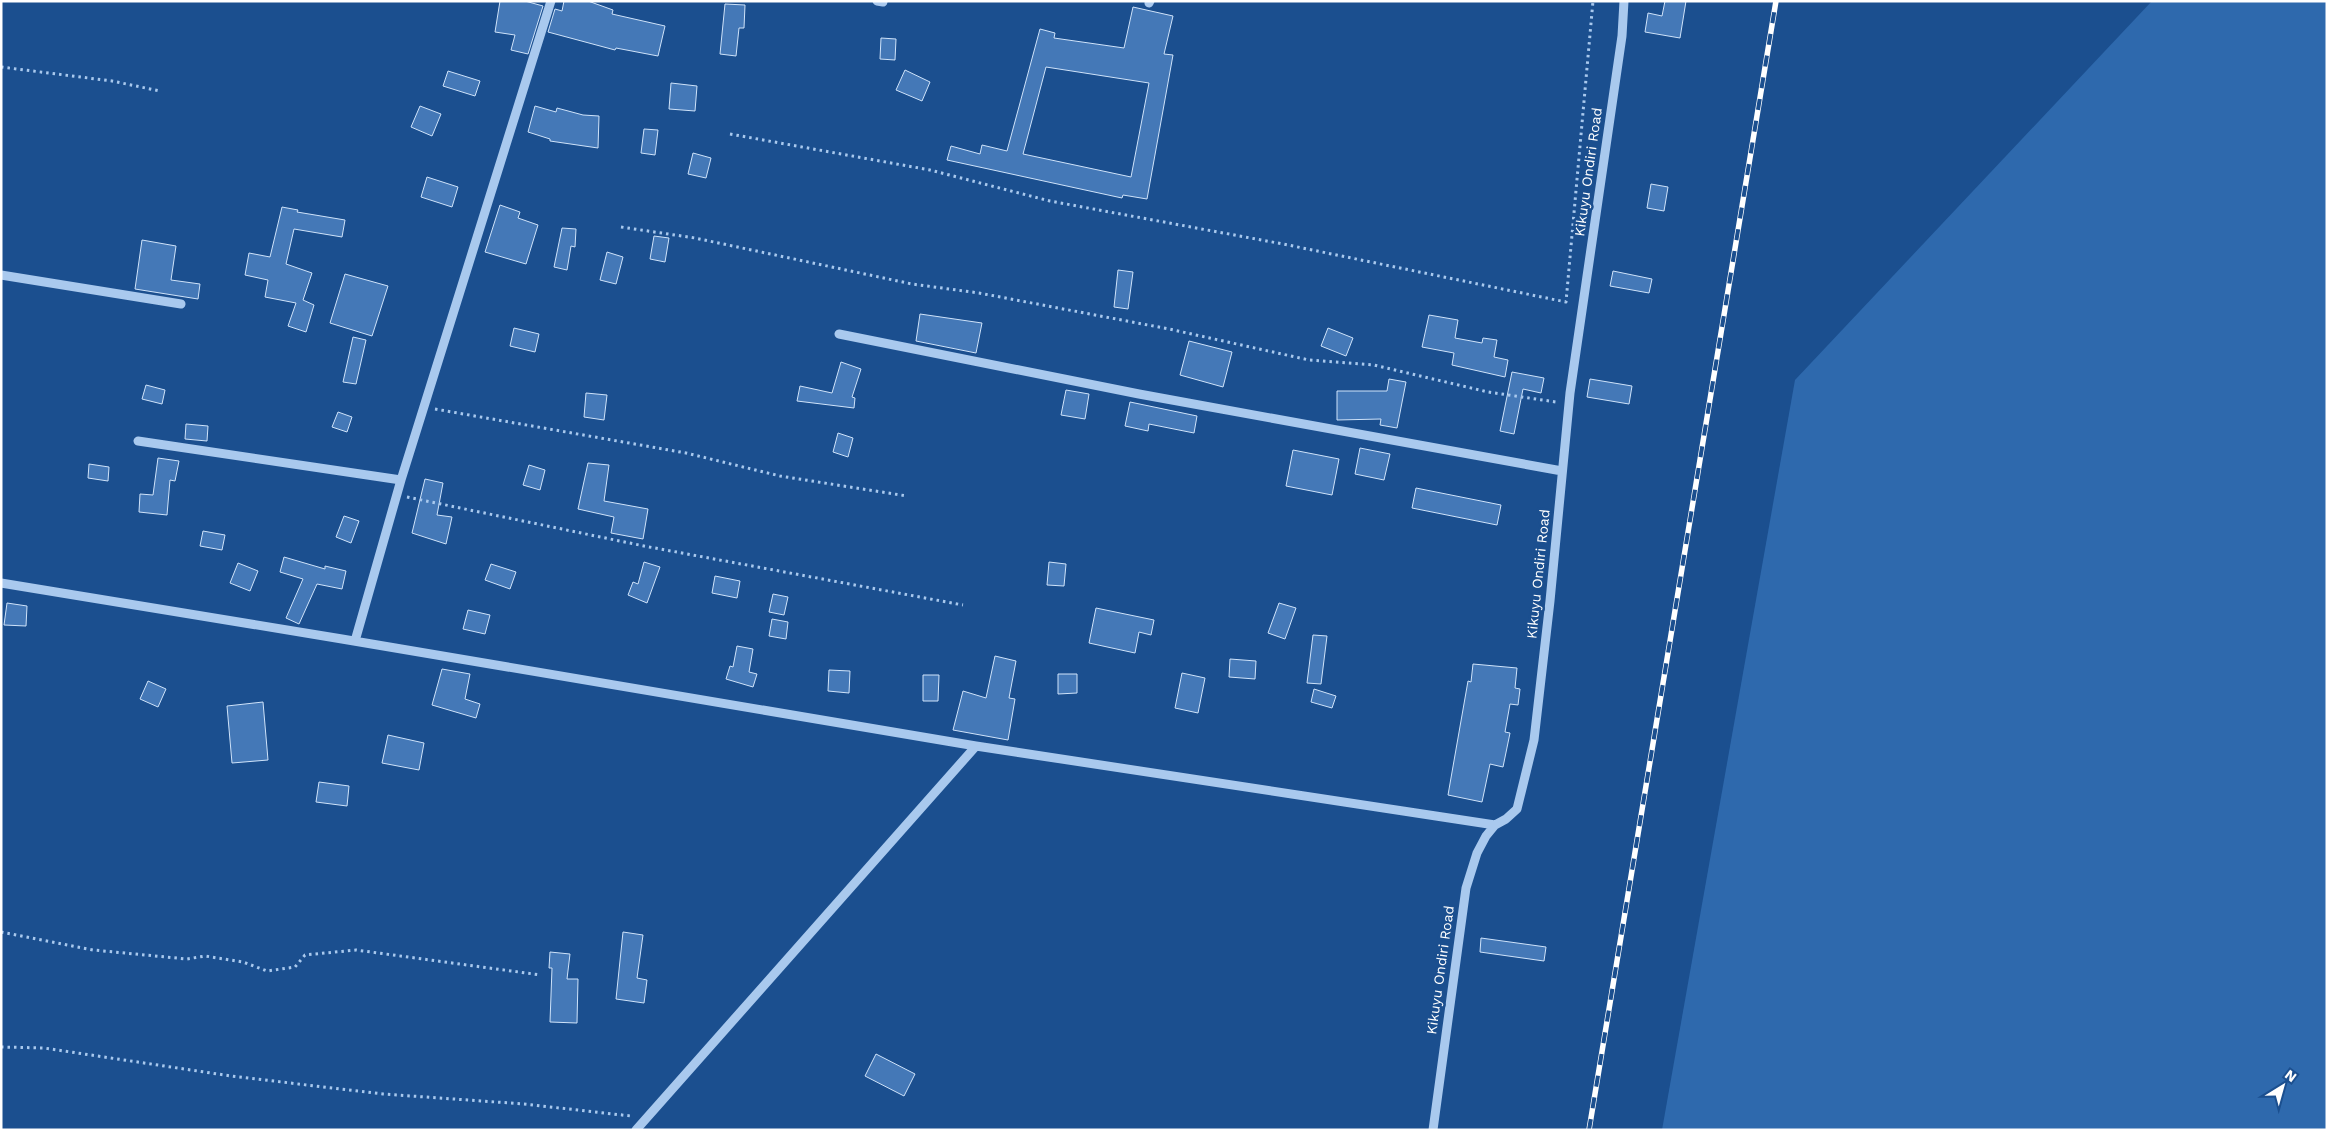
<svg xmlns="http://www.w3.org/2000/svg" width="2328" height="1131" font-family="'Work Sans',sans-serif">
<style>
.green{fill:#2e69ad}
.building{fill:#4478b7;stroke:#cfe3fa;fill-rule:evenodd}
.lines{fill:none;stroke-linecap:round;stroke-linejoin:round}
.path{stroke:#a9c9ee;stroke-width:3;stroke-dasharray:2.5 4;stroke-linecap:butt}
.minor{stroke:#a9c9ee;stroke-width:9}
.rail-casing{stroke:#fff;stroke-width:5.5}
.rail{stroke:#1b4f8f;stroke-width:4;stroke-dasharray:11;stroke-linecap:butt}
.labels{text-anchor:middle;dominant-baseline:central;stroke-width:5;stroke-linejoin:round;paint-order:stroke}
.street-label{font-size:14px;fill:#fff;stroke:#1b4f8f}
</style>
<rect width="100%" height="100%" fill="#1b4f8f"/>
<path class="green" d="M 2152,1 L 2327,1 L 2327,1130 L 1662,1130 L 1795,380 Z"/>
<path class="building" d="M 500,1 L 525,1 L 543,6 L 528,54 L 511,50 L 515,35 L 495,32 Z
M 564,1 L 588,1 L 613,10 L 612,14 L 665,26 L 658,56 L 616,48 L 615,50 L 548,32 L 555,9 L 562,11 Z
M 1665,1 L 1686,1 L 1680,38 L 1645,32 L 1648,13 L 1662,16 Z
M 725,4 L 745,5 L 744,28 L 739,28 L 736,56 L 720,54 Z
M 1133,7 L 1173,16 L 1164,54 L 1173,55 L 1147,199 L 1123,195 L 1122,198 L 947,160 L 951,146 L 980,154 L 982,145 L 1007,151 L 1040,29 L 1055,33 L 1054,38 L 1124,48 ZM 1046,67 L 1149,83 L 1131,177 L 1023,154 Z
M 881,38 L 896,39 L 895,60 L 880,59 Z
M 905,70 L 930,82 L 922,101 L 896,90 Z
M 448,71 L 480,81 L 475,96 L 443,86 Z
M 671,83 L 697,86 L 695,111 L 669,109 Z
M 420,106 L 441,114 L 432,136 L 411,127 Z
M 535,106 L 556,112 L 557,108 L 583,115 L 599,116 L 598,148 L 550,141 L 550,139 L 528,132 Z
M 644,129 L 658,130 L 655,155 L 641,153 Z
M 693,153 L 711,158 L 706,178 L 688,174 Z
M 427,177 L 458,187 L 452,207 L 421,197 Z
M 1651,184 L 1668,187 L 1664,211 L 1647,208 Z
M 500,205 L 520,212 L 518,218 L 538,225 L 526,264 L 485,252 Z
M 282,207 L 298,210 L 297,212 L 345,220 L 342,237 L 294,229 L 286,264 L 312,273 L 303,300 L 314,305 L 306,332 L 288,326 L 296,303 L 265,297 L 268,280 L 245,275 L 249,253 L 270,257 Z
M 562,228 L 576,229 L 575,247 L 571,246 L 567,270 L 554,267 Z
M 654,236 L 669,238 L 665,262 L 650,259 Z
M 142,240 L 176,246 L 171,280 L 200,284 L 198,299 L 135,289 Z
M 607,252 L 623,257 L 616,284 L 600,280 Z
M 1118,270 L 1133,272 L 1128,309 L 1114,307 Z
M 1613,271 L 1652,279 L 1649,293 L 1610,286 Z
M 345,274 L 388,286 L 372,336 L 330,323 Z
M 920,314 L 982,323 L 976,353 L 916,341 Z
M 1429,315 L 1458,320 L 1455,338 L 1482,343 L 1483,338 L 1497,340 L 1494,357 L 1508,360 L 1505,377 L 1452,365 L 1454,353 L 1422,347 Z
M 514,328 L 539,334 L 535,352 L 510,346 Z
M 1328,328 L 1353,338 L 1346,356 L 1321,346 Z
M 353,337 L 366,340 L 356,384 L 343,382 Z
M 1189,341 L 1232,352 L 1223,387 L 1180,375 Z
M 841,362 L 861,369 L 852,397 L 855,398 L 854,408 L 797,401 L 800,386 L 832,393 Z
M 1512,372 L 1544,378 L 1541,393 L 1523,389 L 1514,434 L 1500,431 Z
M 1389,379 L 1406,382 L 1397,428 L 1380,425 L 1381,419 L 1337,420 L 1337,391 L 1387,391 Z
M 1590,379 L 1632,386 L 1629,404 L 1587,397 Z
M 146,385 L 165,390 L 162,404 L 142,399 Z
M 1066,390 L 1089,394 L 1085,419 L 1061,415 Z
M 586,393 L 607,395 L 604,420 L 584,417 Z
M 1130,402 L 1197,416 L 1194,433 L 1149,424 L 1148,431 L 1125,426 Z
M 338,412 L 352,417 L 347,432 L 332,427 Z
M 186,424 L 208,426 L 207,441 L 185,439 Z
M 838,433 L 853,438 L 848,457 L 833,452 Z
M 1360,448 L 1390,454 L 1384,480 L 1355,474 Z
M 1293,450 L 1339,459 L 1332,495 L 1286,486 Z
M 158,458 L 179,461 L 175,481 L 170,480 L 167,515 L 139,512 L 140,494 L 153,495 Z
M 588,463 L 609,465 L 604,501 L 648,509 L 643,539 L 611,533 L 614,517 L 578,509 Z
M 89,464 L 109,467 L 108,481 L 88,478 Z
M 529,465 L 545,470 L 540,490 L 523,485 Z
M 425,479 L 443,483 L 437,515 L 452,517 L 446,544 L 412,533 Z
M 1416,488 L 1501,505 L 1497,525 L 1412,508 Z
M 344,516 L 359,521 L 351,543 L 336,537 Z
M 203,531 L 225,535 L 222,550 L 200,546 Z
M 284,557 L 325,569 L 325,566 L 346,571 L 342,589 L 317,584 L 299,624 L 286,618 L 303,579 L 280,572 Z
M 644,562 L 660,567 L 647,603 L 628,595 L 633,582 L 638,584 Z
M 1049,562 L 1066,564 L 1064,586 L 1047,585 Z
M 238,563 L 258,571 L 250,591 L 230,583 Z
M 491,564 L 516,572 L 510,589 L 485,580 Z
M 715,576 L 740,581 L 737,598 L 712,593 Z
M 773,594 L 788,597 L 784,615 L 769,612 Z
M 7,603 L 27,606 L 26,626 L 4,625 Z
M 1279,603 L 1296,608 L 1285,639 L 1268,633 Z
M 1096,608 L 1154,620 L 1151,635 L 1139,632 L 1135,653 L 1089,643 Z
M 468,610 L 490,615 L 485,634 L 463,629 Z
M 772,619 L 788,622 L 786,639 L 769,636 Z
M 1313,635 L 1327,636 L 1321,684 L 1307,683 Z
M 737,646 L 753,649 L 749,672 L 757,674 L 753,687 L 726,679 L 730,666 L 733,667 Z
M 995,656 L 1016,661 L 1009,698 L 1015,699 L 1008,740 L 953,730 L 963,691 L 986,698 Z
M 1230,659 L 1256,661 L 1255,679 L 1229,677 Z
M 1473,664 L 1517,668 L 1515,688 L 1520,689 L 1518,705 L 1510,704 L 1505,732 L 1510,733 L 1503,767 L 1490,764 L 1482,802 L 1448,795 L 1468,681 L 1471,682 Z
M 442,669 L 470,674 L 465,699 L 480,704 L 476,718 L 432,705 Z
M 829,670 L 850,671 L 849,693 L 828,691 Z
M 1182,673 L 1205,678 L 1198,713 L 1175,708 Z
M 1058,674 L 1077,674 L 1077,693 L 1058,694 Z
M 923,675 L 939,675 L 938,701 L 923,701 Z
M 148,681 L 166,689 L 158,707 L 140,699 Z
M 1314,689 L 1336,696 L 1332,708 L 1311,702 Z
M 263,702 L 268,760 L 232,763 L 227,706 Z
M 388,735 L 424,743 L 419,770 L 382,763 Z
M 319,782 L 349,786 L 347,806 L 316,802 Z
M 623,932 L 643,935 L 637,978 L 647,980 L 644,1003 L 616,999 Z
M 1481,938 L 1546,947 L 1544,961 L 1480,952 Z
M 550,952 L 570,954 L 567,979 L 578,979 L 577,1023 L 550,1022 L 552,968 L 549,968 Z
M 876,1054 L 915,1074 L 904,1096 L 865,1076 Z"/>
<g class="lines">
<path class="path" d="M 1,67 L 112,81 L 160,91
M 730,134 L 930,170 L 1050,201 L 1283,244 L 1566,302 L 1593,1
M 621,227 L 695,238 L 912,284 L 979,293 L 1169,329 L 1309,360 L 1374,365 L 1488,392 L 1556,402
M 435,409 L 686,453 L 780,476 L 907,496
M 407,497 L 644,546 L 963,605
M 1,932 L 93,950 L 187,959 L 205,956 L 243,962 L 267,971 L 295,967 L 305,955 L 356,950 L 541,975
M 1,1047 L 44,1048 L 231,1076 L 383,1094 L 524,1104 L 631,1116"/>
<path class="minor" d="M 877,1 L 883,2
M 1149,3 L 1150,1
M 1,275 L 181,304
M 839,334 L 1139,394 L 1562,471
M 138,441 L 401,480
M 1,583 L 342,639 L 976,746 L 1495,825
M 355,641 L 401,480 L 551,1
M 636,1130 L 976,746
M 1433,1130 L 1466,888 L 1477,853 L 1486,836 L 1495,825 L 1506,819 L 1517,809 L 1534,740 L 1550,601 L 1570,393 L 1622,36 L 1624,1"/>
<g class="rail-casing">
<path id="rail" d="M 1589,1130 L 1776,1"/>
</g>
<use href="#rail" class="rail"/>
</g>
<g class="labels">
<g class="street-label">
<text transform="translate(1588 172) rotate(-82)">Kikuyu Ondiri Road</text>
<text transform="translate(1538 574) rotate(-84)">Kikuyu Ondiri Road</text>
<text transform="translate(1440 970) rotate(-82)">Kikuyu Ondiri Road</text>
</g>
</g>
<rect width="2328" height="1131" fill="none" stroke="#ffffff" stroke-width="5"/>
<g transform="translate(2283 1086) rotate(37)" stroke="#1b4f8f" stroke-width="4" paint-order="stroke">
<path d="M0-4L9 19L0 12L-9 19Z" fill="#ffffff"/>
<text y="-8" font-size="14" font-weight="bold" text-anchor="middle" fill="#ffffff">N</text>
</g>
</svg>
